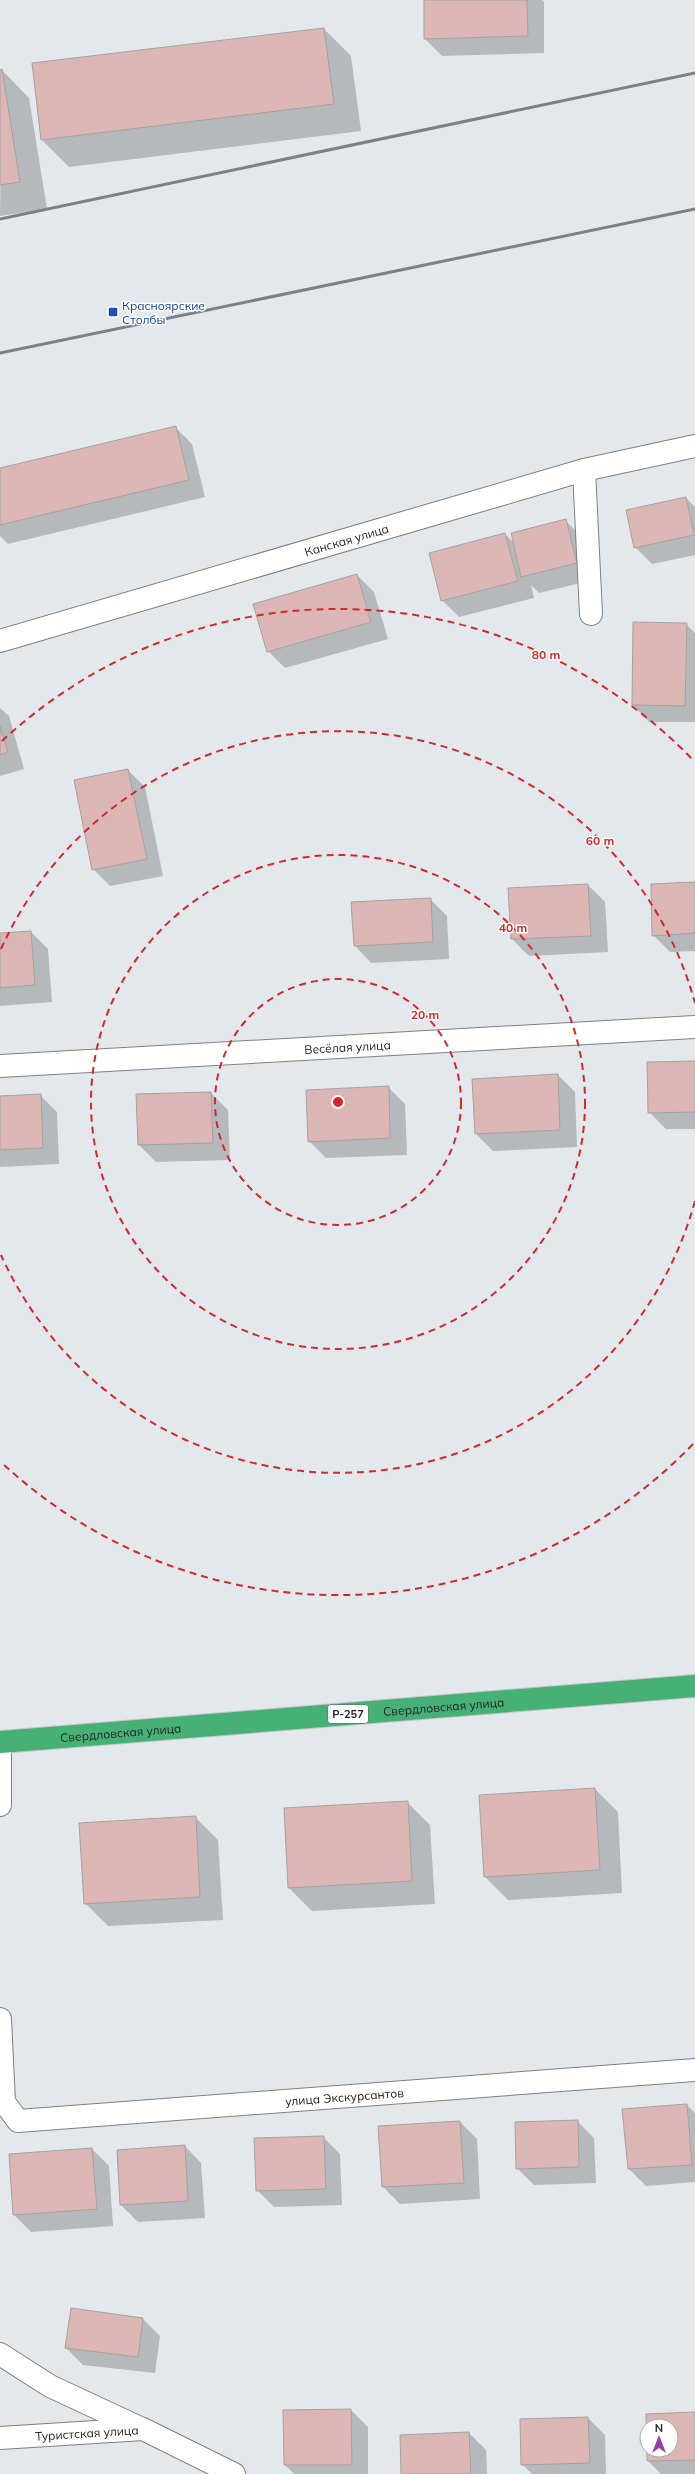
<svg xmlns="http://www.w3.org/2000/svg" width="695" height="2474" font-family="Mulish,sans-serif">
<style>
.shadow{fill:#0003}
.building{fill:#dbb6b4;stroke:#a7a1a1;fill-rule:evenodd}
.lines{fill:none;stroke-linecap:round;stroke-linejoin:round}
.minor-casing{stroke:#7c8084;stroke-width:24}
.highway-casing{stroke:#c6c6c7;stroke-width:24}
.minor{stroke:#fff;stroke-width:22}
.highway{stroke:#46b076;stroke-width:22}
.rail{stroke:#7d8183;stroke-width:3}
.ring{fill:none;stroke:#d62828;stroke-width:2;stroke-dasharray:7 5}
.transit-dot{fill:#1a4fb4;stroke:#fff;stroke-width:1.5}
.labels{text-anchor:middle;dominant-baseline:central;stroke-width:3;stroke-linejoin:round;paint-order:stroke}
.shield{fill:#fff;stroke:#656667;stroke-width:1}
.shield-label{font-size:11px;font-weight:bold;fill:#232526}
.transit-label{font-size:12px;fill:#164399;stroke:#fff;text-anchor:start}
.street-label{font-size:12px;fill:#232526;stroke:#fff}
.centre{fill:#d62828;stroke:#fff;stroke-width:2}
.ring-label{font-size:12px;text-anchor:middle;font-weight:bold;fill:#d62828;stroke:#fff;stroke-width:3;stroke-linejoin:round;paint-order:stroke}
</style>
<rect width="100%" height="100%" fill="#e3e8ec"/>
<path class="shadow" d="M 425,0 L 542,0 L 544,2 L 544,53 L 442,56 L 425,39 Z
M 324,29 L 351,56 L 361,131 L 69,167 L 42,140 Z
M 2,70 L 29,98 L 47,209 L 0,216 Z
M 175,427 L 192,444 L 205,497 L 8,544 L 0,536 L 0,469 Z
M 686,498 L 695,507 L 695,555 L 652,564 L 635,547 Z
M 565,520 L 582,537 L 593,580 L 539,593 L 531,585 L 534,598 L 459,617 L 442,600 L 505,534 L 514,543 Z
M 357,575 L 374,592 L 388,639 L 285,668 L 268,651 Z
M 686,624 L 695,633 L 695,722 L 649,722 L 633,705 Z
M 0,708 L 9,716 L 24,769 L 0,776 Z
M 128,770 L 145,787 L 163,876 L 110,886 L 93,869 Z
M 695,883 L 695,951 L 670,952 L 653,935 Z
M 588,885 L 605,902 L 608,952 L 529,956 L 512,939 Z
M 430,899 L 447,916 L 449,959 L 371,963 L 355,946 Z
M 31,932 L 48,949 L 52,1002 L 0,1006 L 0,934 Z
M 695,1062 L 695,1129 L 666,1129 L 649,1112 Z
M 558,1075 L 575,1092 L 577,1147 L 493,1151 L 476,1134 Z
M 388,1087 L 405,1104 L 407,1155 L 326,1158 L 309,1141 Z
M 211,1093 L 228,1110 L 230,1160 L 156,1162 L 139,1145 L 137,1095 Z
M 40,1095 L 57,1112 L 59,1164 L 0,1167 L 0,1097 Z
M 595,1789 L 618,1812 L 622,1893 L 508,1900 L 485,1877 Z
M 407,1802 L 430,1825 L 435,1904 L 312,1911 L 289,1888 Z
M 195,1817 L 218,1840 L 223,1920 L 108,1926 L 85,1903 Z
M 687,2105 L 695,2113 L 695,2182 L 646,2186 L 629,2169 L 623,2110 Z
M 577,2121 L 594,2138 L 596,2183 L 534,2185 L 517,2168 Z
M 460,2122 L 477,2139 L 480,2199 L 400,2204 L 383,2187 Z
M 323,2137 L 340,2154 L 342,2205 L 274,2207 L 257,2190 Z
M 185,2146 L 201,2163 L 205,2218 L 138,2222 L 121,2205 Z
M 92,2149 L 109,2166 L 113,2226 L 31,2232 L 14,2215 L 10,2155 Z
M 143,2319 L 160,2336 L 155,2373 L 83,2365 L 66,2348 Z
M 351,2410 L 368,2427 L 368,2474 L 294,2474 L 285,2465 Z
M 695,2413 L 695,2474 L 661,2474 L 648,2461 L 647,2450 L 671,2450 L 671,2426 L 647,2426 L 647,2429 L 647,2415 Z
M 588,2418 L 605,2435 L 606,2474 L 532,2474 L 522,2464 Z
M 469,2433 L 486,2450 L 487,2474 L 402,2474 Z"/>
<path class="building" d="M 424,0 L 527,0 L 528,36 L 424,39 Z
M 324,28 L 334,104 L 41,140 L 32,63 Z
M 2,69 L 20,182 L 0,185 L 0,70 Z
M 176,426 L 189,480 L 0,525 L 0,468 Z
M 686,497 L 694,535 L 634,548 L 626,510 Z
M 566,519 L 577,563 L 521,577 L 511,533 Z
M 505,533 L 518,581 L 441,601 L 429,553 Z
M 357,574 L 371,622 L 267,652 L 253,604 Z
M 633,622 L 687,623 L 685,706 L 632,705 Z
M 0,726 L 8,752 L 0,755 Z
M 128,769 L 147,859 L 92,870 L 74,780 Z
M 695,882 L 695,933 L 652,936 L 651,884 Z
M 588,884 L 591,936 L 511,939 L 508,888 Z
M 431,898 L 433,942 L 354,946 L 351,902 Z
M 31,931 L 35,985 L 0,988 L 0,933 Z
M 695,1061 L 695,1112 L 648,1113 L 647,1062 Z
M 558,1074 L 560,1130 L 475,1134 L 472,1079 Z
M 389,1086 L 390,1138 L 308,1142 L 306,1090 Z
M 211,1092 L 213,1143 L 138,1145 L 136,1094 Z
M 41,1094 L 43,1148 L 0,1150 L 0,1096 Z
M 595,1788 L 600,1870 L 484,1877 L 479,1795 Z
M 408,1801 L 412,1881 L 288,1888 L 284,1808 Z
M 196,1816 L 200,1897 L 84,1904 L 79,1823 Z
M 687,2104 L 692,2165 L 628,2169 L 622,2109 Z
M 578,2120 L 579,2167 L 516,2169 L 515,2122 Z
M 460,2121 L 464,2183 L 382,2187 L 378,2126 Z
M 324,2136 L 326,2189 L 256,2191 L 254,2138 Z
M 185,2145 L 188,2201 L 120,2205 L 117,2150 Z
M 92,2148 L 97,2209 L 13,2215 L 9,2154 Z
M 71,2308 L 143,2318 L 138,2357 L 65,2348 Z
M 351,2409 L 352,2465 L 284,2465 L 283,2410 Z
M 695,2412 L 695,2460 L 647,2461 L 646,2414 ZM 647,2426 L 671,2426 L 671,2450 L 647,2450 Z
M 588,2417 L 590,2463 L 521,2465 L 520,2419 Z
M 469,2432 L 471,2474 L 401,2474 L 400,2435 Z"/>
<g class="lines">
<g class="minor-casing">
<g id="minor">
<path d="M 584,470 L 591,614"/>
<path id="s1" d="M 0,641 L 584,470 L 695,446"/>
<path id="s2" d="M 0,1066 L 695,1027"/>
<path d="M 0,1805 L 0,1742"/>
<path id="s3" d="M 0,2019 L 4,2102 L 18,2121 L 695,2070"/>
<path d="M 0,2354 L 50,2386 L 140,2428"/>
<path id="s4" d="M 0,2438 L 143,2429 L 234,2474"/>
</g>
</g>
<g class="highway-casing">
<g id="highway">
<path id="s5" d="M 0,1742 L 695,1686"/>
</g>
</g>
<use href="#minor" class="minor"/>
<use href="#highway" class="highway"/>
<path class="rail" d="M 0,219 L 695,73
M 0,353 L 695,209"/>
</g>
<g class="ring">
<circle cx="338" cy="1102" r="123"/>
<circle cx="338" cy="1102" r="247"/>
<path d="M695 1201A370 370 0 0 1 1 1255M1 949A370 370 0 0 1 695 1003"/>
<path d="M693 1444A493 493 0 0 1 2 1463M2 741A493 493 0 0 1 693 760"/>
</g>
<rect class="transit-dot" x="108" y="307" width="10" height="10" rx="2"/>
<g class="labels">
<rect class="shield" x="328" y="1705" width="40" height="18" rx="3"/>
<g class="shield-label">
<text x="348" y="1714">Р-257</text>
</g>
<g class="transit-label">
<text x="122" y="305">Красноярские<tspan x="122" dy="14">Столбы</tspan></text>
</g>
<g class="street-label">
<text stroke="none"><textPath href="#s1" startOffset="361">Канская улица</textPath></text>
<text stroke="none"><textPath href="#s2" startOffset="348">Весёлая улица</textPath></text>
<text stroke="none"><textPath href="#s5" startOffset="445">Свердловская улица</textPath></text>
<text stroke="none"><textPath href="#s5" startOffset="121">Свердловская улица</textPath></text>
<text stroke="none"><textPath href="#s3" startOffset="434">улица Экскурсантов</textPath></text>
<text stroke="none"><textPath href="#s4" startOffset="87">Туристская улица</textPath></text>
</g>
</g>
<circle cx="338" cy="1102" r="6" class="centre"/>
<g class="ring-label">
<text x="546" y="659">80 m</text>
<text x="600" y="845">60 m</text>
<text x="513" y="932">40 m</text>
<text x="425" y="1019">20 m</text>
</g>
<g transform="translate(659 2438)"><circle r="19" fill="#ffffff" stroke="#a7a8a8"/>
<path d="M0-3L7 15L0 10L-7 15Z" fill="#953eaa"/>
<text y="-6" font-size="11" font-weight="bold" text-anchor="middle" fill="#232526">N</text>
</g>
</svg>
